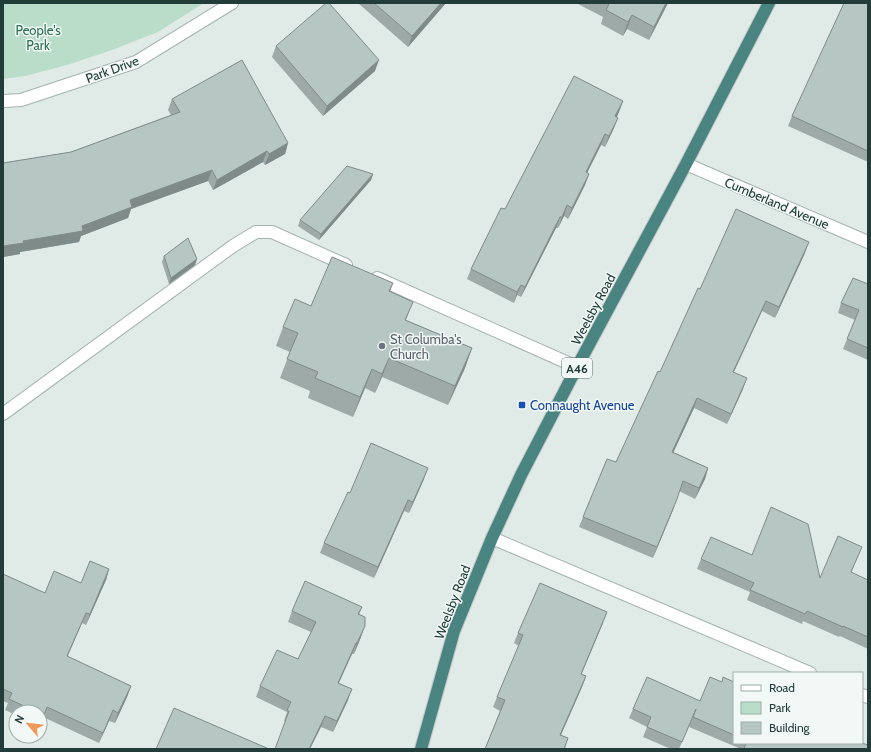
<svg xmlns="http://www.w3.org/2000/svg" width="871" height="752" font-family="Cabin,sans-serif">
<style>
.green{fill:#b9ddc9}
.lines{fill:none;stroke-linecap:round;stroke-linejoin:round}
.service-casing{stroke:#a3b3b0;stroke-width:14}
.minor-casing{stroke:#a3b3b0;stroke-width:14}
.trunk-casing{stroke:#c1c8c8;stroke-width:14}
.service{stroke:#fff;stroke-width:12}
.minor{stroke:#fff;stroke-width:12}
.trunk{stroke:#498480;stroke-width:12}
.wall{fill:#9daaa7}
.shaded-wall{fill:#7f8b88}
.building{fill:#b6c6c2;stroke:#7f8b88}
.worship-dot{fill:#6b7280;stroke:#f1f8f5;stroke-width:1.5}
.transit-dot{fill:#1a4fb4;stroke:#f1f8f5;stroke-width:1.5}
.labels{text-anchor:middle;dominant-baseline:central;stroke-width:3;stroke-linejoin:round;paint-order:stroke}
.shield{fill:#f1f8f5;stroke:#5f7471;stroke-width:1}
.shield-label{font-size:12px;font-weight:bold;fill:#213c39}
.park-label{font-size:13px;fill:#2b7253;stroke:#f1f8f5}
.street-label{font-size:13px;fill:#213c39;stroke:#f1f8f5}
.worship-label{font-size:13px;fill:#5b616d;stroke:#f1f8f5;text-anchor:start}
.transit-label{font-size:13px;fill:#164399;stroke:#f1f8f5;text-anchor:start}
</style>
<rect width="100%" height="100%" fill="#e0ebe8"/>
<path class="green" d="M 3,3 L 204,3 L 158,32 L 112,50 L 67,65 L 25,76 L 3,79 Z"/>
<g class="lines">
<g class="service-casing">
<path id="service" d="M 377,278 L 577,367
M 3,414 L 233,246 L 256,232 L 272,232 L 346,265"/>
</g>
<g class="minor-casing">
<path id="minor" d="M 3,101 L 21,100 L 136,62 L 232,3
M 686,164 L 868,242
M 492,538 L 810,673
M 862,695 L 868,697"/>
</g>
<g class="trunk-casing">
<path id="trunk" d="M 421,749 L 454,631 L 492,538 L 521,475 L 577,367 L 686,164 L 769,3"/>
</g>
<use href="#service" class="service"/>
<use href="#minor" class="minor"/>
<use href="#trunk" class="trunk"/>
</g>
<path class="wall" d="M 358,3 L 446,3 L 408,47 Z
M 579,3 L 668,3 L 649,40 L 627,29 L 623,36 L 601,24 L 603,17 L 578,4 Z
M 868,3 L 868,162 L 788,126 L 792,116 Z
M 276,46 L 375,71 L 323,116 L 272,57 Z
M 172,99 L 288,143 L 285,154 L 265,165 L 263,162 L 213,190 L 208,181 L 131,209 L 128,218 L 81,236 L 79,242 L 20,252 L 20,254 L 3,257 L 71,152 L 171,115 L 168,110 Z
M 623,101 L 617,117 L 614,128 L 605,147 L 601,145 L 587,173 L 589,174 L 585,185 L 568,219 L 564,216 L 558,228 L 556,228 L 521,297 L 517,295 L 514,303 L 467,279 L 471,269 L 505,209 Z
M 373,174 L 371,180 L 319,240 L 298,226 L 300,220 Z
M 805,253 L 775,318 L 762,311 L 734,372 L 743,389 L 727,424 L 694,408 L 673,452 L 708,468 L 705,479 L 695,499 L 679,491 L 673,510 L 653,558 L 579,527 L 583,517 L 616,462 L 660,372 Z
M 164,256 L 197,259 L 195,265 L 169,284 L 162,262 Z
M 393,283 L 390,292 L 413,302 L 406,320 L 472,348 L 465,368 L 448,405 L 382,377 L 375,393 L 365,388 L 353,417 L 308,398 L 310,391 L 280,378 L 290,352 L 276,346 L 283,327 L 311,306 Z
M 868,284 L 868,360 L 843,349 L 855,320 L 838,313 L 841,303 Z
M 424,479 L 409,513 L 404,511 L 374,578 L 320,553 L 324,543 L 350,493 Z
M 752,555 L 820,578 L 858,556 L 851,573 L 868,580 L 868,649 L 840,636 L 839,637 L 803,621 L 802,624 L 747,600 L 750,592 L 697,569 L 701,559 Z
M 109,569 L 106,580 L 86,625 L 82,623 L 67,656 L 131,686 L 127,697 L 115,723 L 109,721 L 99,743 L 43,717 L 40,725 L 40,712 L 16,712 L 16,715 L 5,710 L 8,703 L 3,701 L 3,574 L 45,593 L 81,583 Z
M 362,607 L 359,615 L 361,637 L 354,654 L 352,654 L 338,683 L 348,700 L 333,732 L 321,727 L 284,721 L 287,712 L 256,697 L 260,686 L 298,659 L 311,632 L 288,622 L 292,611 Z
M 603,623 L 581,674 L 586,676 L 582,687 L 561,735 L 568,738 L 565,749 L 485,749 L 500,711 L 493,707 L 497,697 L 519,646 L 514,643 L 518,633 Z
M 722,682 L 734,682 L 734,743 L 862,743 L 868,749 L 741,749 L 689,727 L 690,724 L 679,749 L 671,749 L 643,737 L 647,727 L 629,718 L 633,709 L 700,701 Z"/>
<path class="shaded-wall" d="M 441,3 L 446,3 L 408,47 L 412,36 Z
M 666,3 L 668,3 L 649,40 L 654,27 Z
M 632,15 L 627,29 L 623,36 L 628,22 Z
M 379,60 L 375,71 L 323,116 L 327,106 Z
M 623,101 L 619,112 L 612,127 L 615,116 Z
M 618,118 L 614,128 L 605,147 L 609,136 Z
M 605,134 L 601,145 L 582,183 L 586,172 Z
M 288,143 L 285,154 L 265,165 L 269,154 Z
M 267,151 L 263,162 L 213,190 L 217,180 Z
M 212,170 L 208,181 L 131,209 L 128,218 L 81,236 L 79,242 L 20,252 L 20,254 L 3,257 L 3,246 L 82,226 L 130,200 Z
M 373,174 L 371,180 L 319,240 L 321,234 Z
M 589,174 L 585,185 L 568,219 L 572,208 Z
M 567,205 L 564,216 L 558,228 L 562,217 Z
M 560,217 L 556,228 L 521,297 L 525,287 Z
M 809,242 L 805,253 L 775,318 L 779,307 Z
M 197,259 L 195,265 L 169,284 L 171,278 Z
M 521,285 L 517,295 L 514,303 L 517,292 Z
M 766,301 L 762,311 L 729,382 L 733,372 Z
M 472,348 L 465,368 L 448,405 L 455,386 Z
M 389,358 L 382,377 L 375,393 L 382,374 Z
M 372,369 L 365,388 L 353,417 L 360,397 Z
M 747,378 L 743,389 L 727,424 L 731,414 Z
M 697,398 L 694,408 L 669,462 L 672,452 Z
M 428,468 L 424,479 L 409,513 L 413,502 Z
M 708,468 L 705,479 L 695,499 L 699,488 Z
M 677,499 L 673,510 L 653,558 L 657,547 Z
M 408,500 L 404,511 L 374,578 L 378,567 Z
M 109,569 L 106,580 L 86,625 L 90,614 Z
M 607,612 L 603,623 L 577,685 L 581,674 Z
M 86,613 L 82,623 L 63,667 L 67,656 Z
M 365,626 L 361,637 L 354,654 L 357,643 Z
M 356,643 L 352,654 L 334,694 L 338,683 Z
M 586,676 L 582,687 L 556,746 L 560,735 Z
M 131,686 L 127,697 L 115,723 L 118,713 Z
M 352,689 L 348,700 L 333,732 L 337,721 Z
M 113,710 L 109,721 L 99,743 L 103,733 Z
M 325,716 L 321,727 L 310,749 L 309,749 Z"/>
<path class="building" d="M 326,3 L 329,3 L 379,60 L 327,106 L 276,46 Z
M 374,3 L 441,3 L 412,36 Z
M 608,3 L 666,3 L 654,27 L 632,15 L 628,22 L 606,10 L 609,4 Z
M 844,3 L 868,3 L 868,151 L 792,116 Z
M 242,60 L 288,143 L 269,154 L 267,151 L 217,180 L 212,170 L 130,200 L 132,207 L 82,226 L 83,231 L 23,241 L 24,243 L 3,246 L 3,163 L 71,152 L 180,112 L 172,99 Z
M 574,76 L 623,101 L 615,116 L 618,118 L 609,136 L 605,134 L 586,172 L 589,174 L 572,208 L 567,205 L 562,217 L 560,217 L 525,287 L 521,285 L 517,292 L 471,269 L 501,208 L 505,209 Z
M 347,166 L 373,174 L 321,234 L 300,220 Z
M 736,209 L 809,242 L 779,307 L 766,301 L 733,372 L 747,378 L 731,414 L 697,398 L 672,452 L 708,468 L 699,488 L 683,481 L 677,499 L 657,547 L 583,517 L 607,459 L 616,462 L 658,371 L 660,372 L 698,288 L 700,289 Z
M 188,238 L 197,259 L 171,278 L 164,256 Z
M 332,257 L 393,283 L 389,291 L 413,302 L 405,320 L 472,348 L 455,386 L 389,358 L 382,374 L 372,369 L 360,397 L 315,378 L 318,372 L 287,359 L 298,333 L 283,327 L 295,299 L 311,306 Z
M 853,278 L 868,284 L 868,348 L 847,339 L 859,310 L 841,303 Z
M 371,443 L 428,468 L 413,502 L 408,500 L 378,567 L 324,543 L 348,492 L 350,493 Z
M 771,507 L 808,524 L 820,578 L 838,536 L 862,547 L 851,572 L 868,580 L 868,637 L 843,626 L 843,627 L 807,611 L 805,614 L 750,590 L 754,583 L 701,559 L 711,537 L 752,555 Z
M 90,561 L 109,569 L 90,614 L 86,613 L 67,656 L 131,686 L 118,713 L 113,710 L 103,733 L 47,707 L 44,715 L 40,713 L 40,712 L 37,712 L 26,707 L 9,699 L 12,693 L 3,689 L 3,574 L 45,593 L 54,571 L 81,583 Z
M 305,581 L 362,607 L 358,614 L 365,617 L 365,626 L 357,643 L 356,643 L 338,683 L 352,689 L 337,721 L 325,716 L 309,749 L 275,749 L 289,711 L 287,710 L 291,702 L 260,686 L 277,650 L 298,659 L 316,622 L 292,611 Z
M 540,583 L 607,612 L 581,674 L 586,676 L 560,735 L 568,738 L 564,749 L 485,749 L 505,700 L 497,697 L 523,635 L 518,633 Z
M 647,677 L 700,701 L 710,677 L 722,682 L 723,677 L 734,682 L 734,735 L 693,717 L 696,709 L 682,742 L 647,727 L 651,717 L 633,709 Z
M 174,708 L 269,749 L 156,749 Z
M 746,743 L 862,743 L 868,745 L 868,749 L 744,749 Z"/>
<circle class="worship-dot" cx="382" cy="346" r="4"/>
<rect class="transit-dot" x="518" y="401" width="8" height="8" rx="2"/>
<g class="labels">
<rect class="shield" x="562" y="358" width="30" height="20" rx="3"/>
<g class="shield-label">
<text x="577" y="368">A46</text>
</g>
<g class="park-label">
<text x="38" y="30">People's<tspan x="38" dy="15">Park</tspan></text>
</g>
<g class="street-label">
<text transform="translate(112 69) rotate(-20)">Park Drive</text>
<text transform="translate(777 203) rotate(23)">Cumberland Avenue</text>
<text transform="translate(593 309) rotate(-62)">Weelsby Road</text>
<text transform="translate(452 602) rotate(-69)">Weelsby Road</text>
</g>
<g class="worship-label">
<text x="390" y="339">St Columba's<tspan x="390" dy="15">Church</tspan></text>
</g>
<g class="transit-label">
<text x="530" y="405">Connaught Avenue</text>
</g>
</g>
<rect width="871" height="752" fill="none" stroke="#213c39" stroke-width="8"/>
<rect x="733" y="672" width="130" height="72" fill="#f1f8f5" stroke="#9eadaa"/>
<rect x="741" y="685" width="20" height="6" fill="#ffffff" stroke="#9eadaa"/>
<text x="769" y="692" font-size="12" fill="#213c39">Road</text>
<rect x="741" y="702" width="20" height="12" fill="#b9ddc9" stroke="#9eadaa"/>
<text x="769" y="712" font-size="12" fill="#213c39">Park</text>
<rect x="741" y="722" width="20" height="12" fill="#b6c6c2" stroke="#9eadaa"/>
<text x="769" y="732" font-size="12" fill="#213c39">Building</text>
<g transform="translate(28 724) rotate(298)"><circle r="19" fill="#f1f8f5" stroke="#9eadaa"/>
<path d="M0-3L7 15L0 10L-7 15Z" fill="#f29858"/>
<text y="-6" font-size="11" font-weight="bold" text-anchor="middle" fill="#213c39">N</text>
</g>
</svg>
